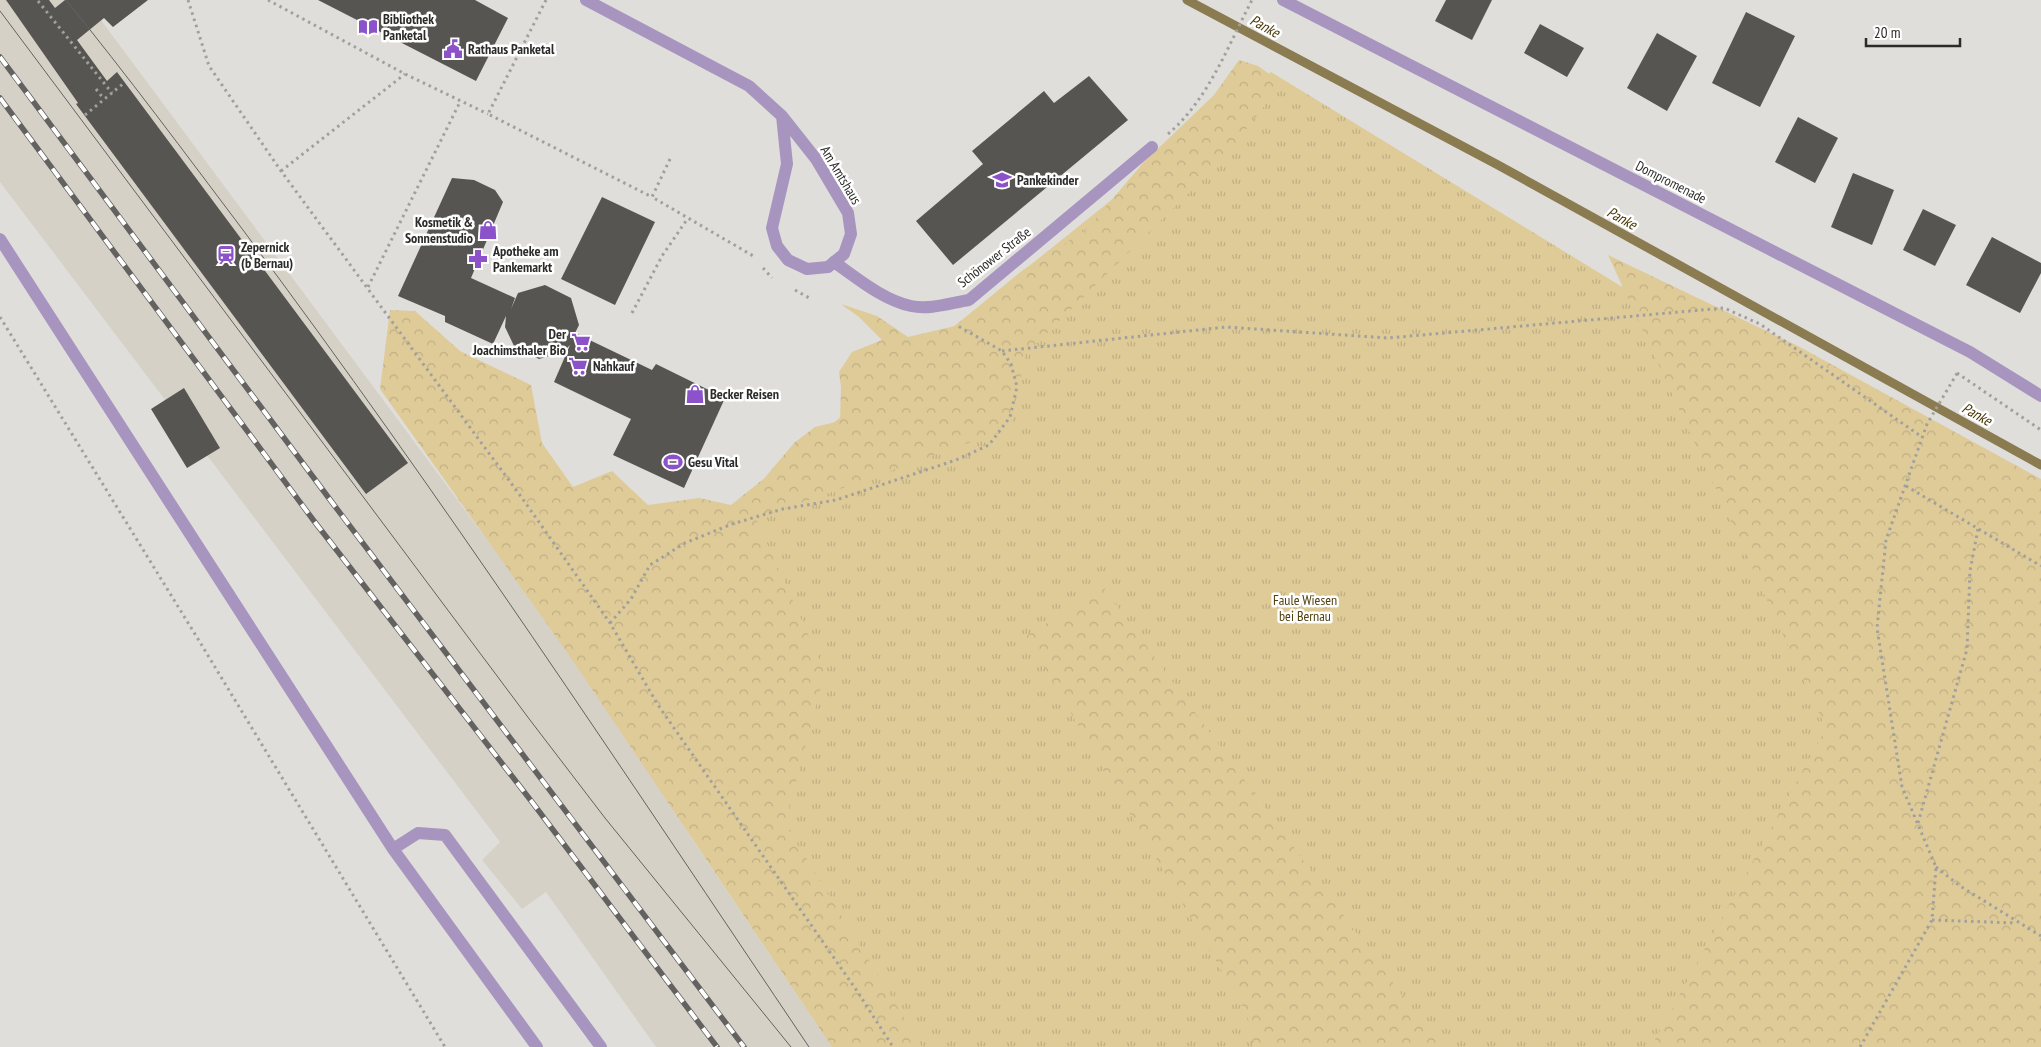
<svg xmlns="http://www.w3.org/2000/svg" width="2041" height="1047" font-family="'PT Sans Narrow',sans-serif">
<style>
.built{fill:#d6d1c7}
.grass{fill:url(#grass-tufts)}
.forest{fill:url(#forest-crowns)}
.lines{fill:none;stroke-linecap:round;stroke-linejoin:round}
.stream{stroke:#8b7b51;stroke-width:9}
.building{fill:#565552}
.path{stroke:#a1a09d;stroke-width:3;stroke-dasharray:2.5 4;stroke-linecap:butt}
.service{stroke:#a795c0;stroke-width:12}
.minor{stroke:#a795c0;stroke-width:12}
.tram{stroke:#636260;stroke-width:1}
.rail-casing{stroke:#636260;stroke-width:5.5}
.rail{stroke:#fff;stroke-width:4;stroke-dasharray:11;stroke-linecap:butt}
.labels{text-anchor:middle;dominant-baseline:central;stroke-width:5;stroke-linejoin:round;paint-order:stroke}
.poi-label{font-size:14px;font-weight:bold;fill:#2b2b29;stroke:#fff;text-anchor:start}
.street-label{font-size:14px;fill:#2b2b29;stroke:#fff}
.park-label{font-size:14px;fill:#514010;stroke:#fff}
.water-label{font-size:15px;font-style:italic;fill:#4a3907;stroke:#fff}
</style>
<defs>
<pattern id="grass-tufts" width="24" height="20" patternUnits="userSpaceOnUse" patternTransform="scale(1.25)"><rect width="24" height="20" fill="#dfcb98"/><path d="M3 7l-1-3M5 7V3M7 7l1-3M15 17l-1-3M17 17v-4M19 17l1-3" fill="none" stroke="#c0ae83"/></pattern>
<pattern id="forest-crowns" width="20" height="18" patternUnits="userSpaceOnUse" patternTransform="scale(1.25)"><rect width="20" height="18" fill="#dfcb98"/><path d="M2 6a3 3 0 1 1 6 0M12 15a3 3 0 1 1 6 0" fill="none" stroke="#c0ae83"/></pattern>
</defs>
<rect width="100%" height="100%" fill="#dfdeda"/>
<path class="built" d="M 0,0 L 86,0 L 583,669 L 692,839 L 832,1047 L 656,1047 L 546,892 L 522,909 L 482,860 L 500,842 L 0,182 Z"/>
<path class="grass" d="M 1271,72 L 1905,460 L 2041,1047 L 842,1047 L 564,639 Z"/>
<path class="forest" d="M 1239,60 L 1258,66 L 1282,83 L 1225,157 L 1026,354 L 1010,428 L 756,519 L 825,672 L 785,824 L 922,1047 L 832,1047 L 569,655 L 380,389 L 390,310 L 415,311 L 460,351 L 531,385 L 542,443 L 573,487 L 612,471 L 648,505 L 699,498 L 740,507 L 794,443 L 815,427 L 840,421 L 841,387 L 839,372 L 852,352 L 882,340 L 859,317 L 841,304 L 877,316 L 908,337 L 955,326 L 1023,270 L 1087,229 L 1143,163 L 1214,95 Z
M 1608,255 L 1798,346 L 2041,479 L 2041,1047 L 1651,1047 L 1826,728 Z
M 1104,588 L 1440,1047 L 1253,1047 L 1247,1014 L 1026,636 Z"/>
<g class="lines">
<path class="stream" d="M 1187,0 L 1498,165 L 2041,465"/>
</g>
<path class="building" d="M 6,0 L 49,0 L 55,8 L 65,0 L 148,0 L 113,27 L 104,18 L 77,40 L 107,81 L 117,72 L 408,463 L 366,494 L 76,104 L 78,103 Z
M 318,0 L 475,0 L 508,18 L 476,81 Z
M 1446,0 L 1492,0 L 1472,40 L 1435,21 Z
M 1746,12 L 1795,36 L 1760,107 L 1712,83 Z
M 1540,24 L 1584,48 L 1567,77 L 1524,53 Z
M 1657,33 L 1697,56 L 1667,111 L 1627,88 Z
M 1089,76 L 1128,120 L 953,265 L 916,221 L 983,164 L 972,151 L 1044,91 L 1054,103 Z
M 1798,117 L 1838,138 L 1815,183 L 1775,162 Z
M 1853,173 L 1894,190 L 1872,245 L 1831,227 Z
M 452,178 L 474,180 L 495,190 L 503,202 L 471,278 L 515,298 L 511,309 L 518,293 L 545,285 L 571,298 L 579,325 L 575,333 L 652,370 L 656,364 L 725,398 L 684,488 L 613,455 L 631,419 L 554,382 L 570,345 L 563,352 L 539,359 L 514,346 L 505,327 L 506,316 L 493,344 L 445,322 L 445,316 L 398,296 Z
M 602,197 L 655,222 L 615,305 L 561,279 Z
M 1923,209 L 1956,225 L 1935,266 L 1903,250 Z
M 1992,237 L 2041,263 L 2041,273 L 2020,313 L 1966,285 Z
M 184,388 L 220,448 L 187,468 L 151,409 Z"/>
<g class="lines">
<path class="path" d="M 188,0 L 209,66 L 281,171 L 522,498 L 610,623 L 658,705 L 857,991 L 893,1047
M 268,0 L 405,74 L 488,114
M 546,0 L 488,114 L 652,197
M 38,1 L 112,93
M 96,89 L 104,99
M 85,115 L 124,83
M 1168,134 C 1208,100 1228,46 1252,0
M 670,159 L 652,197 L 755,257
M 281,171 L 405,74
M 763,268 L 772,278
M 368,287 L 460,102
M 795,290 L 811,299
M 632,313 L 662,256 L 688,218
M 0,317 L 198,639 L 445,1047
M 1002,351 L 1226,327 L 1388,338 L 1724,308 L 1760,324 L 1922,437
M 1957,373 L 2041,430
M 1906,486 L 2041,566
M 610,623 L 631,599 L 650,565 L 685,543 L 732,524 L 783,509 L 836,500 L 956,460 L 989,445 L 1010,417 L 1017,387 L 1011,364 L 1002,351 L 958,326
M 1918,823 L 1967,649 L 1970,571 L 1978,529
M 1936,867 L 1960,886 L 2041,936
M 1932,920 L 2016,923
M 1860,1047 L 1932,920 L 1936,867 L 1902,787 L 1877,628 L 1886,540 L 1927,424 L 1959,370"/>
<path class="service" d="M 0,239 L 393,849 L 537,1047
M 834,262 C 857,278 883,300 911,306 C 930,310 950,303 969,300 L 1152,147
M 393,849 L 418,833 L 445,835 L 601,1047"/>
<path class="minor" d="M 586,0 L 749,86 L 782,116 L 816,159 L 848,213 L 851,234 L 844,254 L 828,267 L 807,269 L 788,260 L 777,246 L 772,228 L 787,164 L 782,116
M 1283,0 L 1970,352 L 2041,396"/>
<path class="tram" d="M 66,0 C 127,75 185,153 243,230 C 442,496 624,772 809,1047
M 0,11 L 530,720 L 605,818 L 791,1047"/>
<g class="rail-casing">
<path id="rail" d="M 0,57 L 334,505 L 744,1047
M 0,98 L 314,521 L 532,802 L 717,1047"/>
</g>
<use href="#rail" class="rail"/>
</g>
<defs>
<g id="library-bare" transform="scale(1.5)"><path d="M-6-4Q-3-5.5-.7-3.5V5Q-3 3-6 4ZM6-4Q3-5.5 .7-3.5V5Q3 3 6 4Z" fill="#8c52c9" stroke="#fff" stroke-width="2.5" paint-order="stroke"/></g>
<g id="civic-bare" transform="scale(1.5)"><path d="M-.6-6.5H3V-4.5H.6V-3L4-1V1h2V6H-6V1h2V-1L-.6-3ZM-1.2 2.5V6h2.4V2.5Z" fill="#8c52c9" stroke="#fff" stroke-width="2.5" paint-order="stroke"/></g>
<g id="school-bare" transform="scale(1.5)"><path d="M0-5L7-2L0 1L-7-2ZM-4 1L0 2.5L4 1V4Q0 6-4 4Z" fill="#8c52c9" stroke="#fff" stroke-width="2.5" paint-order="stroke"/></g>
<g id="shop-bare" transform="scale(1.5)"><path d="M-5-2.5h2.3a2.7 3.5 0 0 1 5.4 0H5L5.5 6h-11ZM-1.5-2.5h3a1.5 2.3 0 0 0-3 0Z" fill="#8c52c9" stroke="#fff" stroke-width="2.5" paint-order="stroke"/></g>
<g id="station-bare" transform="scale(1.5)"><path d="M-3-6H3Q5-6 5-4V2Q5 4 3 4L4.5 6H3L1.5 4h-3L-3 6H-4.5L-3 4Q-5 4-5 2V-4Q-5-6-3-6ZM-3.5-4v3h7v-3ZM-3.5 1v1.5H-2V1ZM2 1v1.5H3.5V1Z" fill="#8c52c9" stroke="#fff" stroke-width="2.5" paint-order="stroke"/></g>
<g id="pharmacy-bare" transform="scale(1.5)"><path d="M-2-6h4v4h4v4h-4v4h-4v-4h-4v-4h4Z" fill="#8c52c9" stroke="#fff" stroke-width="2.5" paint-order="stroke"/></g>
<g id="supermarket-bare" transform="scale(1.5)"><path d="M-6-5.5h2.5l.6 2H6L4.5 2H-2.5L-4.4-4H-6ZM-1.5 3.2a1.3 1.3 0 1 0 .1 0ZM3 3.2a1.3 1.3 0 1 0 .1 0Z" fill="#8c52c9" stroke="#fff" stroke-width="2.5" paint-order="stroke"/></g>
<g id="stadium-bare" transform="scale(1.5)"><path d="M0-5a6.5 5 0 1 0 0 10a6.5 5 0 1 0 0-10ZM-3.5-1.8h7v3.6h-7Z" fill="#8c52c9" stroke="#fff" stroke-width="2.5" paint-order="stroke"/></g>
</defs>
<g fill-rule="evenodd">
<use href="#library-bare" x="368" y="27"/>
<use href="#civic-bare" x="453" y="49"/>
<use href="#school-bare" x="1002" y="180"/>
<use href="#shop-bare" x="488" y="230"/>
<use href="#station-bare" x="226" y="255"/>
<use href="#pharmacy-bare" x="478" y="259"/>
<use href="#supermarket-bare" x="581" y="342"/>
<use href="#supermarket-bare" x="578" y="366"/>
<use href="#shop-bare" x="695" y="394"/>
<use href="#stadium-bare" x="673" y="462"/>
</g>
<g class="labels">
<g class="poi-label">
<text x="383" y="19">Bibliothek<tspan x="383" dy="16">Panketal</tspan></text>
<text x="468" y="49">Rathaus Panketal</text>
<text x="1017" y="180">Pankekinder</text>
<text x="473" y="222" text-anchor="end">Kosmetik &amp;<tspan x="473" dy="16">Sonnenstudio</tspan></text>
<text x="241" y="247">Zepernick<tspan x="241" dy="16">(b Bernau)</tspan></text>
<text x="493" y="251">Apotheke am<tspan x="493" dy="16">Pankemarkt</tspan></text>
<text x="566" y="334" text-anchor="end">Der<tspan x="566" dy="16">Joachimsthaler Bio</tspan></text>
<text x="593" y="366">Nahkauf</text>
<text x="710" y="394">Becker Reisen</text>
<text x="688" y="462">Gesu Vital</text>
</g>
<g class="street-label">
<text transform="translate(841 175) rotate(59)">Am Amtshaus</text>
<text transform="translate(1671 182) rotate(27)">Dompromenade</text>
<text transform="translate(994 257) rotate(-38)">Schönower Straße</text>
</g>
<g class="park-label">
<text x="1305" y="600">Faule Wiesen<tspan x="1305" dy="16">bei Bernau</tspan></text>
</g>
<g class="water-label">
<text transform="translate(1265 26) rotate(28)">Panke</text>
<text transform="translate(1622 218) rotate(29)">Panke</text>
<text transform="translate(1977 414) rotate(29)">Panke</text>
</g>
</g>
<path d="M1866 38v8h94v-8" fill="none" stroke="#2b2b29" stroke-width="2.5"/>
<text x="1874" y="38" font-size="15" fill="#2b2b29" stroke="#ffffff" stroke-width="4" paint-order="stroke">20 m</text>
</svg>
